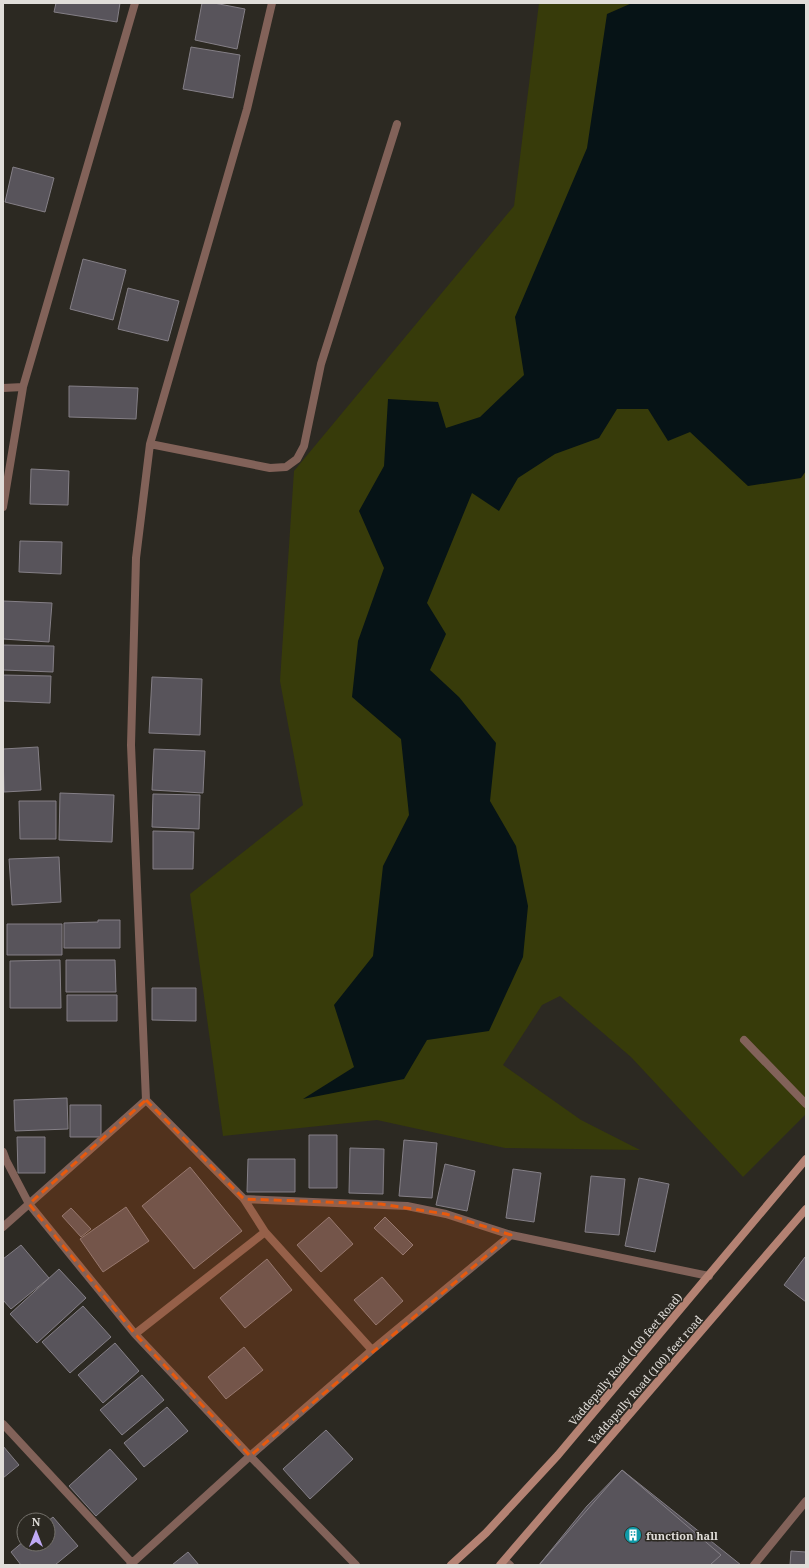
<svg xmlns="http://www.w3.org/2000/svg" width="809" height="1568" font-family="'Noto Serif',serif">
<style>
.green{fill:#373b0a}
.water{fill:#061316}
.building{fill:#58545b;stroke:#847f86}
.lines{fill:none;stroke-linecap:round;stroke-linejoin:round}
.lane{stroke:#826259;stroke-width:8}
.street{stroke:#826259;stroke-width:8}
.secondary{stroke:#b48273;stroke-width:8}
.marked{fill:#e8590c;fill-opacity:0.2;stroke:#e8590c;stroke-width:3;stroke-dasharray:8 5;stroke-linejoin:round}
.labels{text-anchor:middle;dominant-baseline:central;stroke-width:3;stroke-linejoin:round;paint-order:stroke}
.street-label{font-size:11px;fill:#e0ddd9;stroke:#2c2922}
.poi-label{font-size:11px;font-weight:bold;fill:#e0ddd9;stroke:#2c2922;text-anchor:start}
</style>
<rect width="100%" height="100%" fill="#2c2922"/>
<path class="green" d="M 539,3 L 806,3 L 806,1114 L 743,1177 L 631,1057 L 560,996 L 542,1005 L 503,1065 L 581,1120 L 640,1150 L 505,1148 L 377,1120 L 223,1136 L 190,894 L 303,805 L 280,681 L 294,471 L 514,206 Z"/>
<path class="water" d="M 632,3 L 806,3 L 806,471 L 801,478 L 748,486 L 690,432 L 668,441 L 648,409 L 617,409 L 599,438 L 555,454 L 518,478 L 499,511 L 472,493 L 427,603 L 446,634 L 430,670 L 459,697 L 496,743 L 490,801 L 516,846 L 528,906 L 523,957 L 489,1031 L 427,1040 L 404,1079 L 303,1099 L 354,1067 L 334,1005 L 373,956 L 383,866 L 409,815 L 401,739 L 352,697 L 358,641 L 384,568 L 359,511 L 384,466 L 388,399 L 438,402 L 446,428 L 480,417 L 524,375 L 515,317 L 587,148 L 607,14 Z"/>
<path class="building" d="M 56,3 L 120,3 L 117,22 L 54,12 Z
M 202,3 L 214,3 L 245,9 L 237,49 L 195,40 Z
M 191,47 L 240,55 L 233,98 L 183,89 Z
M 13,167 L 54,178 L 45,212 L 5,202 Z
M 83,259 L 126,270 L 113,320 L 70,309 Z
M 128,288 L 179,301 L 168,341 L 118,329 Z
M 69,386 L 138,388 L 136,419 L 69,417 Z
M 31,469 L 69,471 L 68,505 L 30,504 Z
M 20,541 L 62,542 L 61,574 L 19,572 Z
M 3,601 L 52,603 L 49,642 L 3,639 Z
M 3,645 L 54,646 L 53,672 L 3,670 Z
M 3,675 L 51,676 L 50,703 L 3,701 Z
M 152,677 L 202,679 L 200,735 L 149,733 Z
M 38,747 L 41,790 L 4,792 L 3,749 Z
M 154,749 L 205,751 L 203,793 L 152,790 Z
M 60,793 L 114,795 L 112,842 L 59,840 Z
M 153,794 L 200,795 L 199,829 L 152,827 Z
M 19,801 L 56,801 L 56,839 L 20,839 Z
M 153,831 L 194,832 L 193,869 L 153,869 Z
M 59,857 L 61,902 L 12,905 L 9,859 Z
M 98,920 L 120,920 L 120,948 L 64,948 L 64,923 L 98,922 Z
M 7,924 L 62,924 L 62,955 L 7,955 Z
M 60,960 L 61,1008 L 10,1008 L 10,961 Z
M 66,960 L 115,960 L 116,992 L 66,992 Z
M 152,988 L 196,988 L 196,1021 L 152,1020 Z
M 67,995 L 117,995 L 117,1021 L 67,1021 Z
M 67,1098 L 68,1129 L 15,1131 L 14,1100 Z
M 70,1105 L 101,1105 L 101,1137 L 70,1137 Z
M 309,1135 L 337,1135 L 337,1188 L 309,1188 Z
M 17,1137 L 45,1137 L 45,1173 L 18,1173 Z
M 404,1140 L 437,1143 L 432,1198 L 399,1196 Z
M 350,1148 L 384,1149 L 383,1194 L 349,1193 Z
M 248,1159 L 295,1159 L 295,1192 L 247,1192 Z
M 445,1164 L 475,1171 L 467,1211 L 436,1205 Z
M 190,1167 L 242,1231 L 194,1269 L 142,1206 Z
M 513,1169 L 541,1173 L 534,1222 L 506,1218 Z
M 591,1176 L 625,1179 L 619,1235 L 585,1232 Z
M 639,1178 L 669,1184 L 655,1252 L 625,1246 Z
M 126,1207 L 149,1241 L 103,1272 L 80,1239 Z
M 71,1208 L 91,1229 L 81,1237 L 62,1216 Z
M 329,1217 L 353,1244 L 321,1272 L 297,1245 Z
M 385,1217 L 413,1245 L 403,1255 L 374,1228 Z
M 21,1245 L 49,1278 L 11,1309 L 3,1300 L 3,1259 Z
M 805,1257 L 806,1258 L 806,1302 L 784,1285 Z
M 267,1259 L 292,1290 L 245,1328 L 220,1298 Z
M 59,1269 L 86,1298 L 37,1343 L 10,1314 Z
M 382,1277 L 403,1301 L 376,1325 L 354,1300 Z
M 83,1306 L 111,1337 L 70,1373 L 42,1342 Z
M 115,1343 L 139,1371 L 103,1403 L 78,1375 Z
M 244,1347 L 263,1370 L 226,1399 L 208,1377 Z
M 142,1375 L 164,1400 L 122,1435 L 100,1410 Z
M 167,1407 L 188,1431 L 144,1467 L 124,1443 Z
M 326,1430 L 353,1459 L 310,1499 L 283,1469 Z
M 3,1446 L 19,1465 L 3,1478 Z
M 110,1449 L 137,1479 L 96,1516 L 69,1486 Z
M 622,1470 L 721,1555 L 710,1565 L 539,1565 Z
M 622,1470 L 741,1565 L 539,1565 L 587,1506 Z
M 53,1517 L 78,1546 L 55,1565 L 21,1565 L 11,1552 L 24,1541 L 24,1544 L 48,1544 L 48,1521 Z
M 791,1551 L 806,1552 L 806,1565 L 790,1565 Z
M 188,1552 L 199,1565 L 172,1565 Z"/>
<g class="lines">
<path class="lane" d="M 744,1040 L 806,1104"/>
<path class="street" d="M 3,388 L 23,387
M 150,444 L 270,468 L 286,467 L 297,459 L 304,446 L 321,364 L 397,124
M 3,507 L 23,387 L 135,3
M 146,1100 L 244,1199 L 265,1232 L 372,1350
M 3,1152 L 6,1160 L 29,1204 L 135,1334 L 250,1456 L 356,1565
M 244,1199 L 407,1206 L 446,1214 L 511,1235 L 709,1276
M 3,1227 L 146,1100 L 131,745 L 136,558 L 150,444 L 247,109 L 272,3
M 135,1334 L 265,1232
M 3,1424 L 132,1563
M 505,1561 L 510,1565
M 130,1565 L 250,1456 L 372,1350 L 511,1235
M 754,1565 L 806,1501"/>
<path class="secondary" d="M 451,1565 L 486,1533 L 558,1455 L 806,1159
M 500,1565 L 806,1209"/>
</g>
<path class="marked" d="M 146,1100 L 244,1199 L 381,1204 L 446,1214 L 511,1235 L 250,1456 L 135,1334 L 29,1204 Z"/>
<defs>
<g id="building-disc" transform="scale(0.9)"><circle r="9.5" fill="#0f9aa8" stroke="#2c2922"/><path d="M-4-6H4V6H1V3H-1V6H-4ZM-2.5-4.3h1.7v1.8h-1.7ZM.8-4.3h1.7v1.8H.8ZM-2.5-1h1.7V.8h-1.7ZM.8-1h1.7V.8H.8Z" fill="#fff"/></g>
</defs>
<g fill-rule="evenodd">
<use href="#building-disc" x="633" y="1535"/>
</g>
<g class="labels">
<g class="street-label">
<text transform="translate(625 1359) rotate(-50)">Vaddepally Road (100 feet Road)</text>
<text transform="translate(645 1380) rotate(-49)">Vaddapally Road (100) feet road</text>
</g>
<g class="poi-label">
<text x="646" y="1535">function hall</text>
</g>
</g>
<rect width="809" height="1568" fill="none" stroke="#e0ddd9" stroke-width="8"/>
<g transform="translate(36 1532)"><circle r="19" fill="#2c2922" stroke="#74716b"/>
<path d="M0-3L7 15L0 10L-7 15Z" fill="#bfa9f4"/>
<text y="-6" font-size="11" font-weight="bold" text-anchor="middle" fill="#e0ddd9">N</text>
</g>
</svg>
